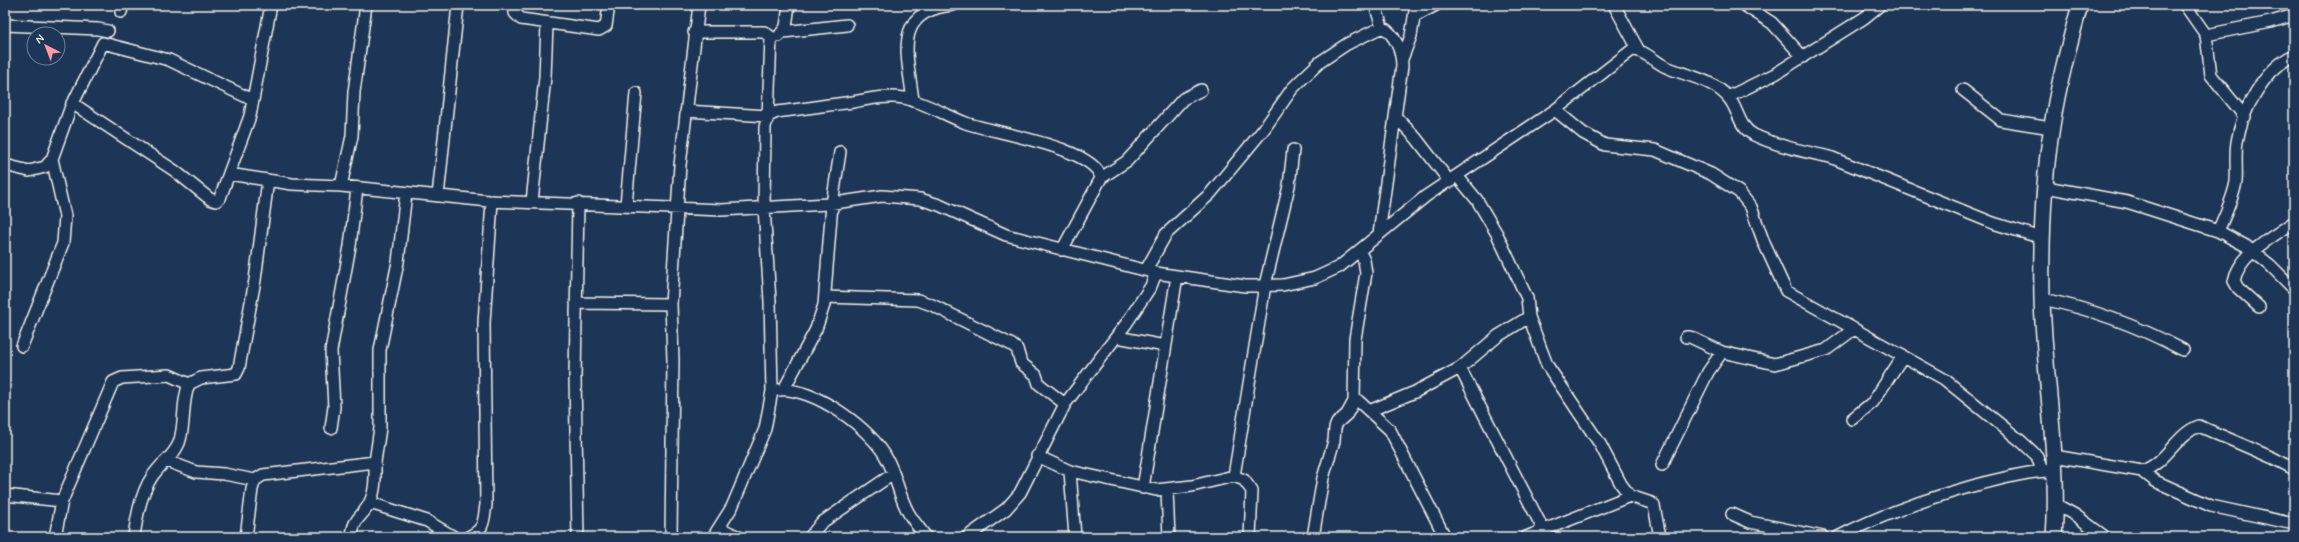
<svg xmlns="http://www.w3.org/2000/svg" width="2299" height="542" font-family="Mynerve,sans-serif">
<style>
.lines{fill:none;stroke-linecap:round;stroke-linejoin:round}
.street-casing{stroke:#f4f1e8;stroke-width:14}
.secondary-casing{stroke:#f4f1e8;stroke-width:18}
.street{stroke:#1d3557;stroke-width:11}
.secondary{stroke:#1d3557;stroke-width:15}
</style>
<rect width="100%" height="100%" fill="#1d3557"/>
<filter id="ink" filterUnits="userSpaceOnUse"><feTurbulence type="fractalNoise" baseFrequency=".025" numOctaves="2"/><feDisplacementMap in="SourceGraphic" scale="8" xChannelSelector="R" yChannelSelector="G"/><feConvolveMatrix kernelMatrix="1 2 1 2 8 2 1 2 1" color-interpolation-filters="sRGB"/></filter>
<g filter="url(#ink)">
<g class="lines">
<g class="street-casing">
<path id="street" d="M 514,5 L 515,13 L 521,19 L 599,30 L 606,26 L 609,5
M 1375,5 L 1382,27
M 1614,5 L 1638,49
M 1744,5 L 1772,23 L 1803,57
M 2185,5 L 2206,35
M 121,12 L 123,5
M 1415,16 L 1436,5
M 5,25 L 98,29 L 108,31
M 694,32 L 764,32 L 771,37 L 768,116 L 765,127 L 764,207 L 770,301 L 772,391 L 765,429 L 732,507 L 713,537
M 783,32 L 847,25
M 779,36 L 786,27 L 789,5
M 1402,59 L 1411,36 L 1416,5
M 1963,90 L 2001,120 L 2051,128
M 1728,97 L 1775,74 L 1864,18 L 1880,5
M 913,101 C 908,56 891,11 953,5
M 72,103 L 175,171 L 210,199 L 216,201 L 220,198 L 250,116 L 271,5
M 1555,110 L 1583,133 L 1605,145 L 1655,150 L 1711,174 L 1739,192 L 1751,207 L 1764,243 L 1786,291 L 1944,379 L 2022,442 L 2037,456 L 2042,471
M 686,111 L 768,116 L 777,112 C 802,109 827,105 853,102 C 869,99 887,95 904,98 C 924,102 947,116 966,123 C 994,133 1094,147 1101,178 L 1062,250
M 1395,116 L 1416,138 L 1450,182
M 2245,117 L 2211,75 L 2206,35 L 2271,22 L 2294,15
M 5,165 L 29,171 L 45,167 L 52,159 L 70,109 L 103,43 L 169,60 L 253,100
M 229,174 L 292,184 L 341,186 L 489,201 L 722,210 L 828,204 L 882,196 L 920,199 L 939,205 L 1006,235 L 1156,273 L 1245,286 L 1283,285 L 1315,278 L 1339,267 L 1426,196 L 1555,110 L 1632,50 C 1643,49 1654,61 1664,66 C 1685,76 1710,78 1727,96 C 1739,108 1737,126 1754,135 C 1777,146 1806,152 1830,157 L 1993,223 L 2042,238
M 1458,177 L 1477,200 L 1497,234 L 1527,298 L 1529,317 L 1547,365 L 1600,444 L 1621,484 L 1630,496 L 1651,503 L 1654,506 L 1660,537
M 1101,178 L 1127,161 L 1183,99 L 1201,90
M 341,186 L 352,136 L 354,92 L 366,5
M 2046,187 L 2127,202 L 2218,231 L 2246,246 L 2270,265 L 2294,289
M 438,196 L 458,5
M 532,202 L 545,77 L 547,24
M 626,205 L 636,93
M 2218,231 C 2225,215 2233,199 2236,182 C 2237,169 2235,155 2237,142 C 2242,110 2264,69 2294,55
M 1146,270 L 1166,234 L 1210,194 L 1264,129 L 1292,89 L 1301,80 L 1320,62 L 1347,44 L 1382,27 C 1395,34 1402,51 1402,66 L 1379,234
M 825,297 L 918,300 L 932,305 L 1012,345 L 1017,349 L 1021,363 L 1036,375 L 1039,384 L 1065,404
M 2042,299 C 2093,309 2138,326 2183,350
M 576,303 L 671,304
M 2259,307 L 2238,288 L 2234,281 C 2239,254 2273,237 2294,222
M 1117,337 L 1165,346
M 1686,337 L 1690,337 L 1722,352 L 1775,364 L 1826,350 L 1854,329
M 22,346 L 63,243 L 65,216 L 52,159
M 1460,368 L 1543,529
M 784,389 L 816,329 L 824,305 L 832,204 L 840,152
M 778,390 C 813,386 872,429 887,459 C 896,475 899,496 908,512 C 913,521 920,529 926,537
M 1354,397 L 1390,430 L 1445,537
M 1369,411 L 1415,392 L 1460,368 L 1498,336 L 1529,317
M 1852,419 L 1873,402 L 1903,356
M 331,428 L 334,407 L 331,351 L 350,246 L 357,188
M 1037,456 L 1070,471 L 1156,490 L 1192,486 L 1234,476 L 1244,480 L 1252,491 L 1250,537
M 2054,456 L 2142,471 C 2167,463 2176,434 2199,426 L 2273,458 L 2294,469
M 167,461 L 196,472 L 224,474 L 255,480
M 1662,465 L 1708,372 L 1722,352
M 1070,471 L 1075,537
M 2142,471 L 2155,481 L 2211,506 L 2294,524
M 1234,476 L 1265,285 L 1289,186 L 1293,150
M 1143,488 L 1177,276
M 1167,490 L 1169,537
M 5,495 L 62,501
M 370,503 L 427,521 L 454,537
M 2055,504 L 2075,515 L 2105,537
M 1732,514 L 1750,522 L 1823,537
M 720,528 L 739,537
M 55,537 L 62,501 L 113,382 L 122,378 L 169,375 L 189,384
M 134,537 C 137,514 142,486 158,469 C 166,459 173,457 179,443 C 186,424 181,403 189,384 L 201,378 L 236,374 L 239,368 L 255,280 L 268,180
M 246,537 L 252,489 L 255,480 L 263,475 L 375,462 L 380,428 L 380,350 L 398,262 L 406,193
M 352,537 C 353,516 363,518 370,502 C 376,490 375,475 375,462
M 468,537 C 485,529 483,523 486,505 L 484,323 L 492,201
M 578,537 L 575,378 L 578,203
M 671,537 L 673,360 L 671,304 L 680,165 L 699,5
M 810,537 L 821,523 L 893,474
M 967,537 L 1006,509 L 1020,493 L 1065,404 L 1126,324 L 1151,286 L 1156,273
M 1313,537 L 1323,478 L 1334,441 L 1335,428 L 1337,423 L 1347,414 L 1354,401 L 1355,339 L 1366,273 L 1364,260 L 1359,251
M 1526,537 L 1630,496
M 1838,537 C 1882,514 1929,498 1976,485 C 2000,479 2024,472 2048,471"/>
</g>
<g class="secondary-casing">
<path id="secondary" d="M 2054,537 C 2060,457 2044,378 2042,298 C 2041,243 2043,181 2052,126 C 2058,85 2069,45 2080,5"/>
</g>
<use href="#street" class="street"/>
<use href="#secondary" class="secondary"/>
</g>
</g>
<rect width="2299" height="542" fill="none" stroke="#1d3557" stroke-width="20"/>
<rect x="10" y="10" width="2279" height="522" fill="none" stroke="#f4f1e8" stroke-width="1.5" filter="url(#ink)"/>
<g transform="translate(46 46) rotate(318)"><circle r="19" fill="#1d3557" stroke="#738091"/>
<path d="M0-3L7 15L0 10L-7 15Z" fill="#ff9aa2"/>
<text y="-6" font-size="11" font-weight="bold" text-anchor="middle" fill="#f4f1e8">N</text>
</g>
</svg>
